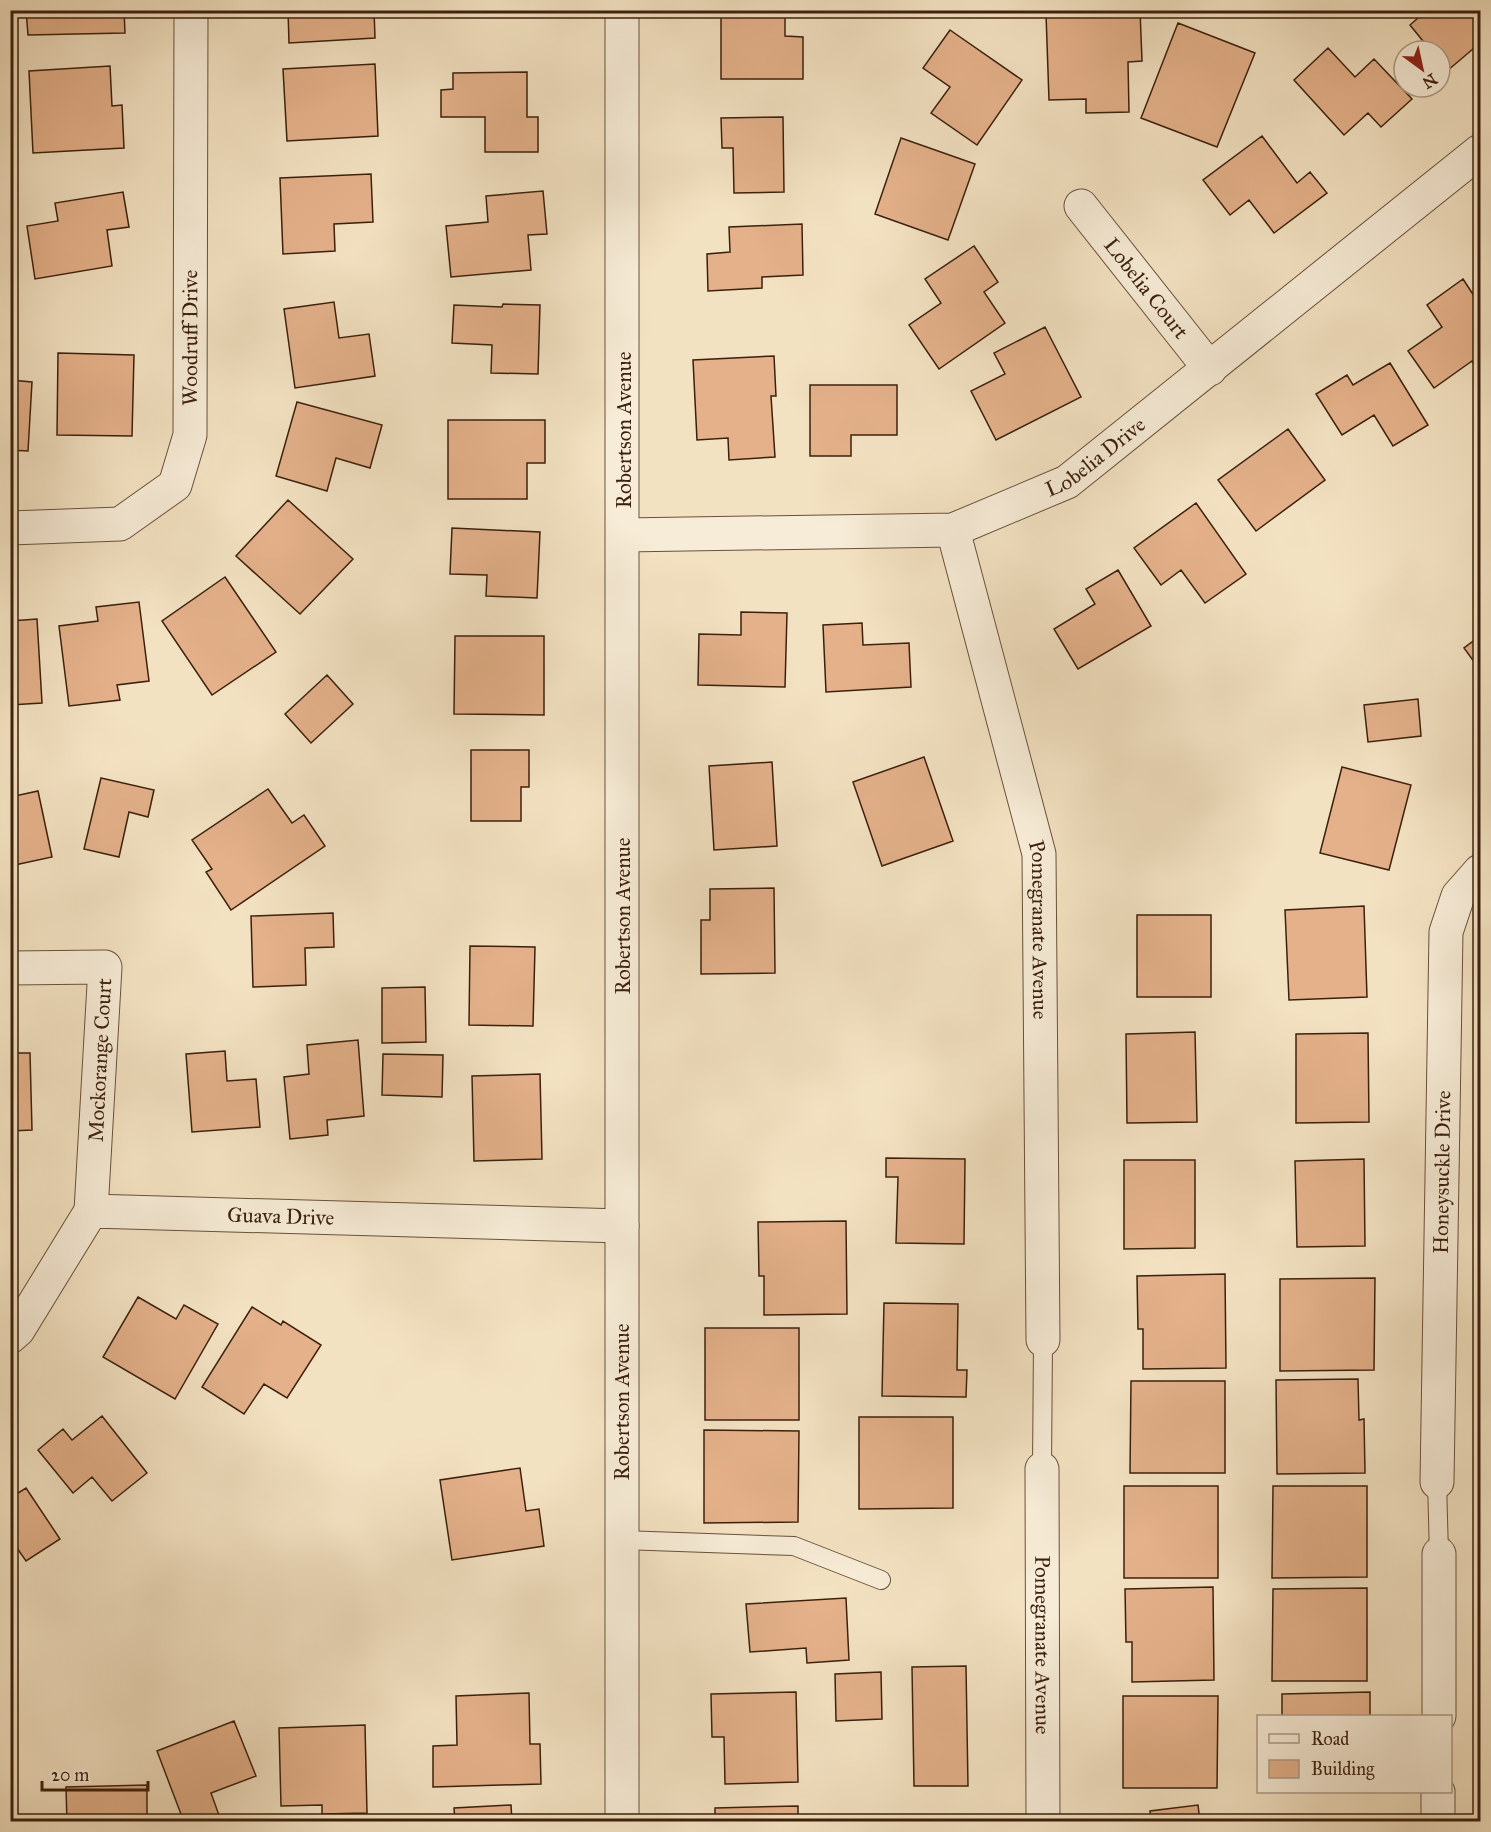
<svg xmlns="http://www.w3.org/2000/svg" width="1491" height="1832" font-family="'IM FELL Great Primer',serif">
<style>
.building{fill:#e4b18a;stroke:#3c200d;stroke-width:1.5}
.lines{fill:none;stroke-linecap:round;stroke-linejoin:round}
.service-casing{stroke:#6a503a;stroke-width:20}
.minor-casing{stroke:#6a503a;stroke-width:35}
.service{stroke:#f7ecd7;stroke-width:18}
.minor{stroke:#f7ecd7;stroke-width:33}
.labels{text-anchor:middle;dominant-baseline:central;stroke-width:4.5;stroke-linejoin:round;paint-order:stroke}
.street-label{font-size:21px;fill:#3c200d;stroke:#f7ecd7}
</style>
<rect width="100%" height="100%" fill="#f3e2c2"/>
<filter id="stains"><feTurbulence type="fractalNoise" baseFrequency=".00333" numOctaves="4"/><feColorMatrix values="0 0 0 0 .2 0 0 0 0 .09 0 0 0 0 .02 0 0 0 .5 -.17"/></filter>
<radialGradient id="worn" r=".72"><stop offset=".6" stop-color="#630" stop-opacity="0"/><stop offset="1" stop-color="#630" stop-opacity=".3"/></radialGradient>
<path class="building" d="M 26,10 L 124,10 L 125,33 L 28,35 Z
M 288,10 L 374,10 L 375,38 L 289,43 Z
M 721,10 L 785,10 L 785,36 L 803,37 L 803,79 L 721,79 Z
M 1140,10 L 1142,61 L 1128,62 L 1129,112 L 1086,113 L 1086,99 L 1049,100 L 1046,14 Z
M 1427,10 L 1480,10 L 1480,43 L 1447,71 L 1440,62 L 1440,51 L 1431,51 L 1410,25 Z
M 1178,23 L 1255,53 L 1217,147 L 1141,118 Z
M 950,30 L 1022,80 L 977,145 L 931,113 L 950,87 L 923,68 Z
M 1328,48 L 1355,77 L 1374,59 L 1412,99 L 1381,127 L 1368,113 L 1344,135 L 1294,80 Z
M 375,64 L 378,136 L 287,141 L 283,69 Z
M 110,66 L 112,106 L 122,105 L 124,148 L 33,153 L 29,71 Z
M 527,72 L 527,117 L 538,117 L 538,152 L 485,152 L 485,117 L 441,117 L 441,90 L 453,89 L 453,73 Z
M 783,117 L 784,192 L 734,193 L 733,148 L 722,148 L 721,118 Z
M 1262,136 L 1297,183 L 1310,172 L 1327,193 L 1274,233 L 1249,200 L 1230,215 L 1203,180 Z
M 901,138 L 975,164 L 948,240 L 875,214 Z
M 371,174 L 373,222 L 334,224 L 335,251 L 283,254 L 280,178 Z
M 543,191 L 547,234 L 528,235 L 531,270 L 451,277 L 446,226 L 488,222 L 486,196 Z
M 123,192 L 129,227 L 107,230 L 112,266 L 35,279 L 27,226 L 58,221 L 55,203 Z
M 802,224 L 803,275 L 762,277 L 762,288 L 708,291 L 707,254 L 730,252 L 729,227 Z
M 974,246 L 998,282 L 984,292 L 1005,323 L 939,369 L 909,325 L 941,303 L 925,279 Z
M 1463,279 L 1480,305 L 1480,373 L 1472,361 L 1434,388 L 1408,351 L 1442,327 L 1427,305 Z
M 334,302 L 339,338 L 369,334 L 375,376 L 295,388 L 284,309 Z
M 503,304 L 540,305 L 538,374 L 491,373 L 492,345 L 452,343 L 454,305 L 502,307 Z
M 1045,327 L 1081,397 L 996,440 L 971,391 L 1005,374 L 994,353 Z
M 58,353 L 134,355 L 132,436 L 57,435 Z
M 774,356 L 776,396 L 771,396 L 775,457 L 729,460 L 728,438 L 697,440 L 693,360 Z
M 1390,363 L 1428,425 L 1393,446 L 1374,415 L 1342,435 L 1316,394 L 1347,375 L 1353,385 Z
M 10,380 L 32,382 L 28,451 L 10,450 Z
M 810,385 L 897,385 L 897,435 L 851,435 L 851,456 L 810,456 Z
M 297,402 L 382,425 L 370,468 L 336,458 L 327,491 L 276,476 Z
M 448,420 L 545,420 L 545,463 L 527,463 L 527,499 L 448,499 Z
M 1288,429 L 1325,480 L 1256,531 L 1218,480 Z
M 288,500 L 353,559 L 300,614 L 236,556 Z
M 1196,503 L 1246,574 L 1205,603 L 1181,570 L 1161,585 L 1134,548 Z
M 452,528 L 540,532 L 537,598 L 486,596 L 487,575 L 450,574 Z
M 1118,570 L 1151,626 L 1078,669 L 1054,629 L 1095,604 L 1086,589 Z
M 225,577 L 276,652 L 212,695 L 162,621 Z
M 139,602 L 149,681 L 117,685 L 120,700 L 69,706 L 59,626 L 98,621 L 96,607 Z
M 741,612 L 787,613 L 785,687 L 698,685 L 699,634 L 741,635 Z
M 37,619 L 42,703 L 10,705 L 10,621 Z
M 862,623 L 863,645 L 909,643 L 911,687 L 826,692 L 823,625 Z
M 455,636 L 544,636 L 544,715 L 454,714 Z
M 1480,636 L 1480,670 L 1464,648 Z
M 327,675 L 353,704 L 311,743 L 285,714 Z
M 1418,699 L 1421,736 L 1368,742 L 1364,705 Z
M 471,750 L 529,750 L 529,787 L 521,787 L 521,821 L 471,821 Z
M 924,757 L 953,841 L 882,866 L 853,782 Z
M 772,762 L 777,846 L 714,850 L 709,766 Z
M 1342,767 L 1411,785 L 1389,870 L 1320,853 Z
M 101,778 L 154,790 L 148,817 L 129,812 L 119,857 L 84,849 Z
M 268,789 L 292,823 L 304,815 L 325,846 L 231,910 L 206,872 L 212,869 L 192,840 Z
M 38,791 L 52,857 L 10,866 L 10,797 Z
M 774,888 L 775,973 L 701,974 L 701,920 L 710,920 L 710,889 Z
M 1364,906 L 1367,997 L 1289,1000 L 1285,910 Z
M 333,913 L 334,947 L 305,948 L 306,985 L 253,987 L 251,916 Z
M 1137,915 L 1211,915 L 1211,997 L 1137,997 Z
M 470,946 L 535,947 L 533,1026 L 469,1025 Z
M 425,987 L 426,1042 L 382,1043 L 382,988 Z
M 1195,1032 L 1197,1122 L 1127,1123 L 1126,1034 Z
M 1368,1033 L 1369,1122 L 1296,1123 L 1296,1034 Z
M 358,1040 L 364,1116 L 327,1120 L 328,1135 L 290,1139 L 284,1077 L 309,1074 L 307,1045 Z
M 225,1051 L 227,1081 L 256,1079 L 260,1127 L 192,1132 L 186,1054 Z
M 10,1053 L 30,1053 L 32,1130 L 10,1131 Z
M 383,1054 L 443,1055 L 442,1097 L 382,1095 Z
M 540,1074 L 542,1159 L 474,1161 L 472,1076 Z
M 886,1158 L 965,1159 L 964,1244 L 896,1243 L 898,1177 L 886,1177 Z
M 1364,1159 L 1365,1246 L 1297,1247 L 1295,1161 Z
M 1124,1160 L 1195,1160 L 1195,1248 L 1124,1249 Z
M 846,1221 L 847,1314 L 764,1315 L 764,1276 L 759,1276 L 758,1222 Z
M 1225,1274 L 1226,1368 L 1143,1369 L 1143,1329 L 1138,1329 L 1137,1276 Z
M 1375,1278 L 1374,1370 L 1280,1371 L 1280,1279 Z
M 138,1297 L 176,1319 L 184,1305 L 218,1324 L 175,1399 L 103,1357 Z
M 884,1303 L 958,1304 L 957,1370 L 967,1370 L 966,1397 L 882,1396 Z
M 252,1307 L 281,1325 L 283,1321 L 321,1345 L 287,1398 L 264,1384 L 244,1414 L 202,1387 Z
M 705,1328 L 799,1328 L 799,1420 L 705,1420 Z
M 1358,1379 L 1359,1420 L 1364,1419 L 1365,1473 L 1277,1474 L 1276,1380 Z
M 1131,1381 L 1225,1381 L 1225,1473 L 1130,1473 Z
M 102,1416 L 147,1473 L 112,1501 L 92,1477 L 73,1493 L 38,1450 L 63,1429 L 72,1440 Z
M 859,1417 L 953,1417 L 953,1508 L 859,1509 Z
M 704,1430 L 799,1431 L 798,1522 L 704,1523 Z
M 520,1468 L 526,1511 L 539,1509 L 544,1546 L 452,1560 L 440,1480 Z
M 1124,1486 L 1218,1486 L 1218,1578 L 1124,1578 Z
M 1273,1486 L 1367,1486 L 1367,1577 L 1272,1578 Z
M 26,1488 L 60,1539 L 26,1561 L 10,1538 L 10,1498 Z
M 1213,1587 L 1214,1680 L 1132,1682 L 1132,1642 L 1126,1642 L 1125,1589 Z
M 1367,1588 L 1367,1681 L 1272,1681 L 1273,1589 Z
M 846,1598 L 849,1660 L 807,1663 L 806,1648 L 750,1652 L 746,1604 Z
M 966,1666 L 968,1786 L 914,1786 L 912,1667 Z
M 881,1672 L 882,1719 L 836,1721 L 835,1674 Z
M 796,1692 L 798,1782 L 725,1784 L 724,1737 L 712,1737 L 711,1694 Z
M 1370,1692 L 1370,1716 L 1282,1716 L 1282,1694 Z
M 529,1693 L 530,1744 L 540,1744 L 541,1784 L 433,1787 L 433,1746 L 457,1745 L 456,1696 Z
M 1123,1696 L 1218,1696 L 1217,1788 L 1123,1788 Z
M 234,1721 L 256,1776 L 211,1793 L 220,1818 L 210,1822 L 184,1822 L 157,1751 Z
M 365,1725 L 367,1813 L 322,1814 L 322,1805 L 281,1806 L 279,1728 Z
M 147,1785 L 147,1822 L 67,1822 L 66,1787 Z
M 511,1805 L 512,1822 L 455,1822 L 454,1808 Z
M 1198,1805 L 1200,1822 L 1151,1822 L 1150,1811 Z
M 798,1806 L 798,1822 L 715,1822 L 715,1808 Z
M 1360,1815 L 1360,1822 L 1278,1822 L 1278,1816 Z"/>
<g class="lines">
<g class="service-casing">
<path id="service" d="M 1042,1469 L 1043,1340
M 1437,1482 L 1439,1554
M 622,1540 L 794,1546 L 881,1580"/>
</g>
<g class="minor-casing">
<g id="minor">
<path id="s1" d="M 1081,206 L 1210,369"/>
<path id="s2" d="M 10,528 L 120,524 L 175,485 L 190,435 L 191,10"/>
<path id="s3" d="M 953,530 L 1039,854 L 1043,1340"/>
<path id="s4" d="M 624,535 L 953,530 L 1067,482 L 1480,151"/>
<path d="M 10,968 L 105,967 L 91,1211"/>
<path id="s5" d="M 10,1337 L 18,1330 L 91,1211 L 622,1226"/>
<path id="s6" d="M 1042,1469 L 1043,1822"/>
<path id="s7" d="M 1437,1482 L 1446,932 L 1458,896 L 1480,871"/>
<path d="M 1439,1716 L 1439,1554"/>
<path d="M 622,1822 L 622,10"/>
<path d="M 1438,1822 L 1438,1792"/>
</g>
</g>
<use href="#service" class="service"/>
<use href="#minor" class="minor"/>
</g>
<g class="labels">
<g class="street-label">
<text stroke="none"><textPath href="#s1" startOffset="105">Lobelia Court</textPath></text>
<text stroke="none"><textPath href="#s2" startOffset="327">Woodruff Drive</textPath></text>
<text transform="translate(624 430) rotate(-90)">Robertson Avenue</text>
<text stroke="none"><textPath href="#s4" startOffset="490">Lobelia Drive</textPath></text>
<text transform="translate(623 916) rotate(-90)">Robertson Avenue</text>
<text stroke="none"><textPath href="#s3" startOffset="411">Pomegranate Avenue</textPath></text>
<text transform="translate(100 1060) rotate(-87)">Mockorange Court</text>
<text stroke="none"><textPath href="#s7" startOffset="310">Honeysuckle Drive</textPath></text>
<text stroke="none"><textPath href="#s5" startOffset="340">Guava Drive</textPath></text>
<text transform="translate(622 1402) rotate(-90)">Robertson Avenue</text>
<text stroke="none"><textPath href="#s6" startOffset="176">Pomegranate Avenue</textPath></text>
</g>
</g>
<rect width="1491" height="1832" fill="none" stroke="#f3e2c2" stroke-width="36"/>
<rect x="12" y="12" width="1467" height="1808" fill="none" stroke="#3c200d" stroke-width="3"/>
<rect x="18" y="18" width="1455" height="1796" fill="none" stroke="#3c200d" stroke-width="1.5"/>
<rect x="1257" y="1715" width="195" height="78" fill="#f7ecd7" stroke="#ac9a86" stroke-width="1.5"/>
<rect x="1269" y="1734" width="30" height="9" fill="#f7ecd7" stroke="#ac9a86" stroke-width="1.5"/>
<text x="1311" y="1745" font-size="18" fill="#3c200d">Road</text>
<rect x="1269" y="1760" width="30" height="18" fill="#e4b18a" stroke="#ac9a86" stroke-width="1.5"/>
<text x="1311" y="1775" font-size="18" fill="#3c200d">Building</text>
<g transform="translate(1422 69) rotate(147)"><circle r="28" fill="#f7ecd7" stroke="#ac9a86" stroke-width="1.5"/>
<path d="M0-4.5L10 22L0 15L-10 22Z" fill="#8f2418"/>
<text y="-9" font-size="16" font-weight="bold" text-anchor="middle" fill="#3c200d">N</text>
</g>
<path d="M42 1781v9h106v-9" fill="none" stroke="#3c200d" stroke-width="3"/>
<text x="51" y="1781" font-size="18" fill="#3c200d" stroke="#f7ecd7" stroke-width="4.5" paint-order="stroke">20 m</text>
<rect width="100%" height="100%" filter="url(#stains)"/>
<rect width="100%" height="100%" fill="url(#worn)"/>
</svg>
